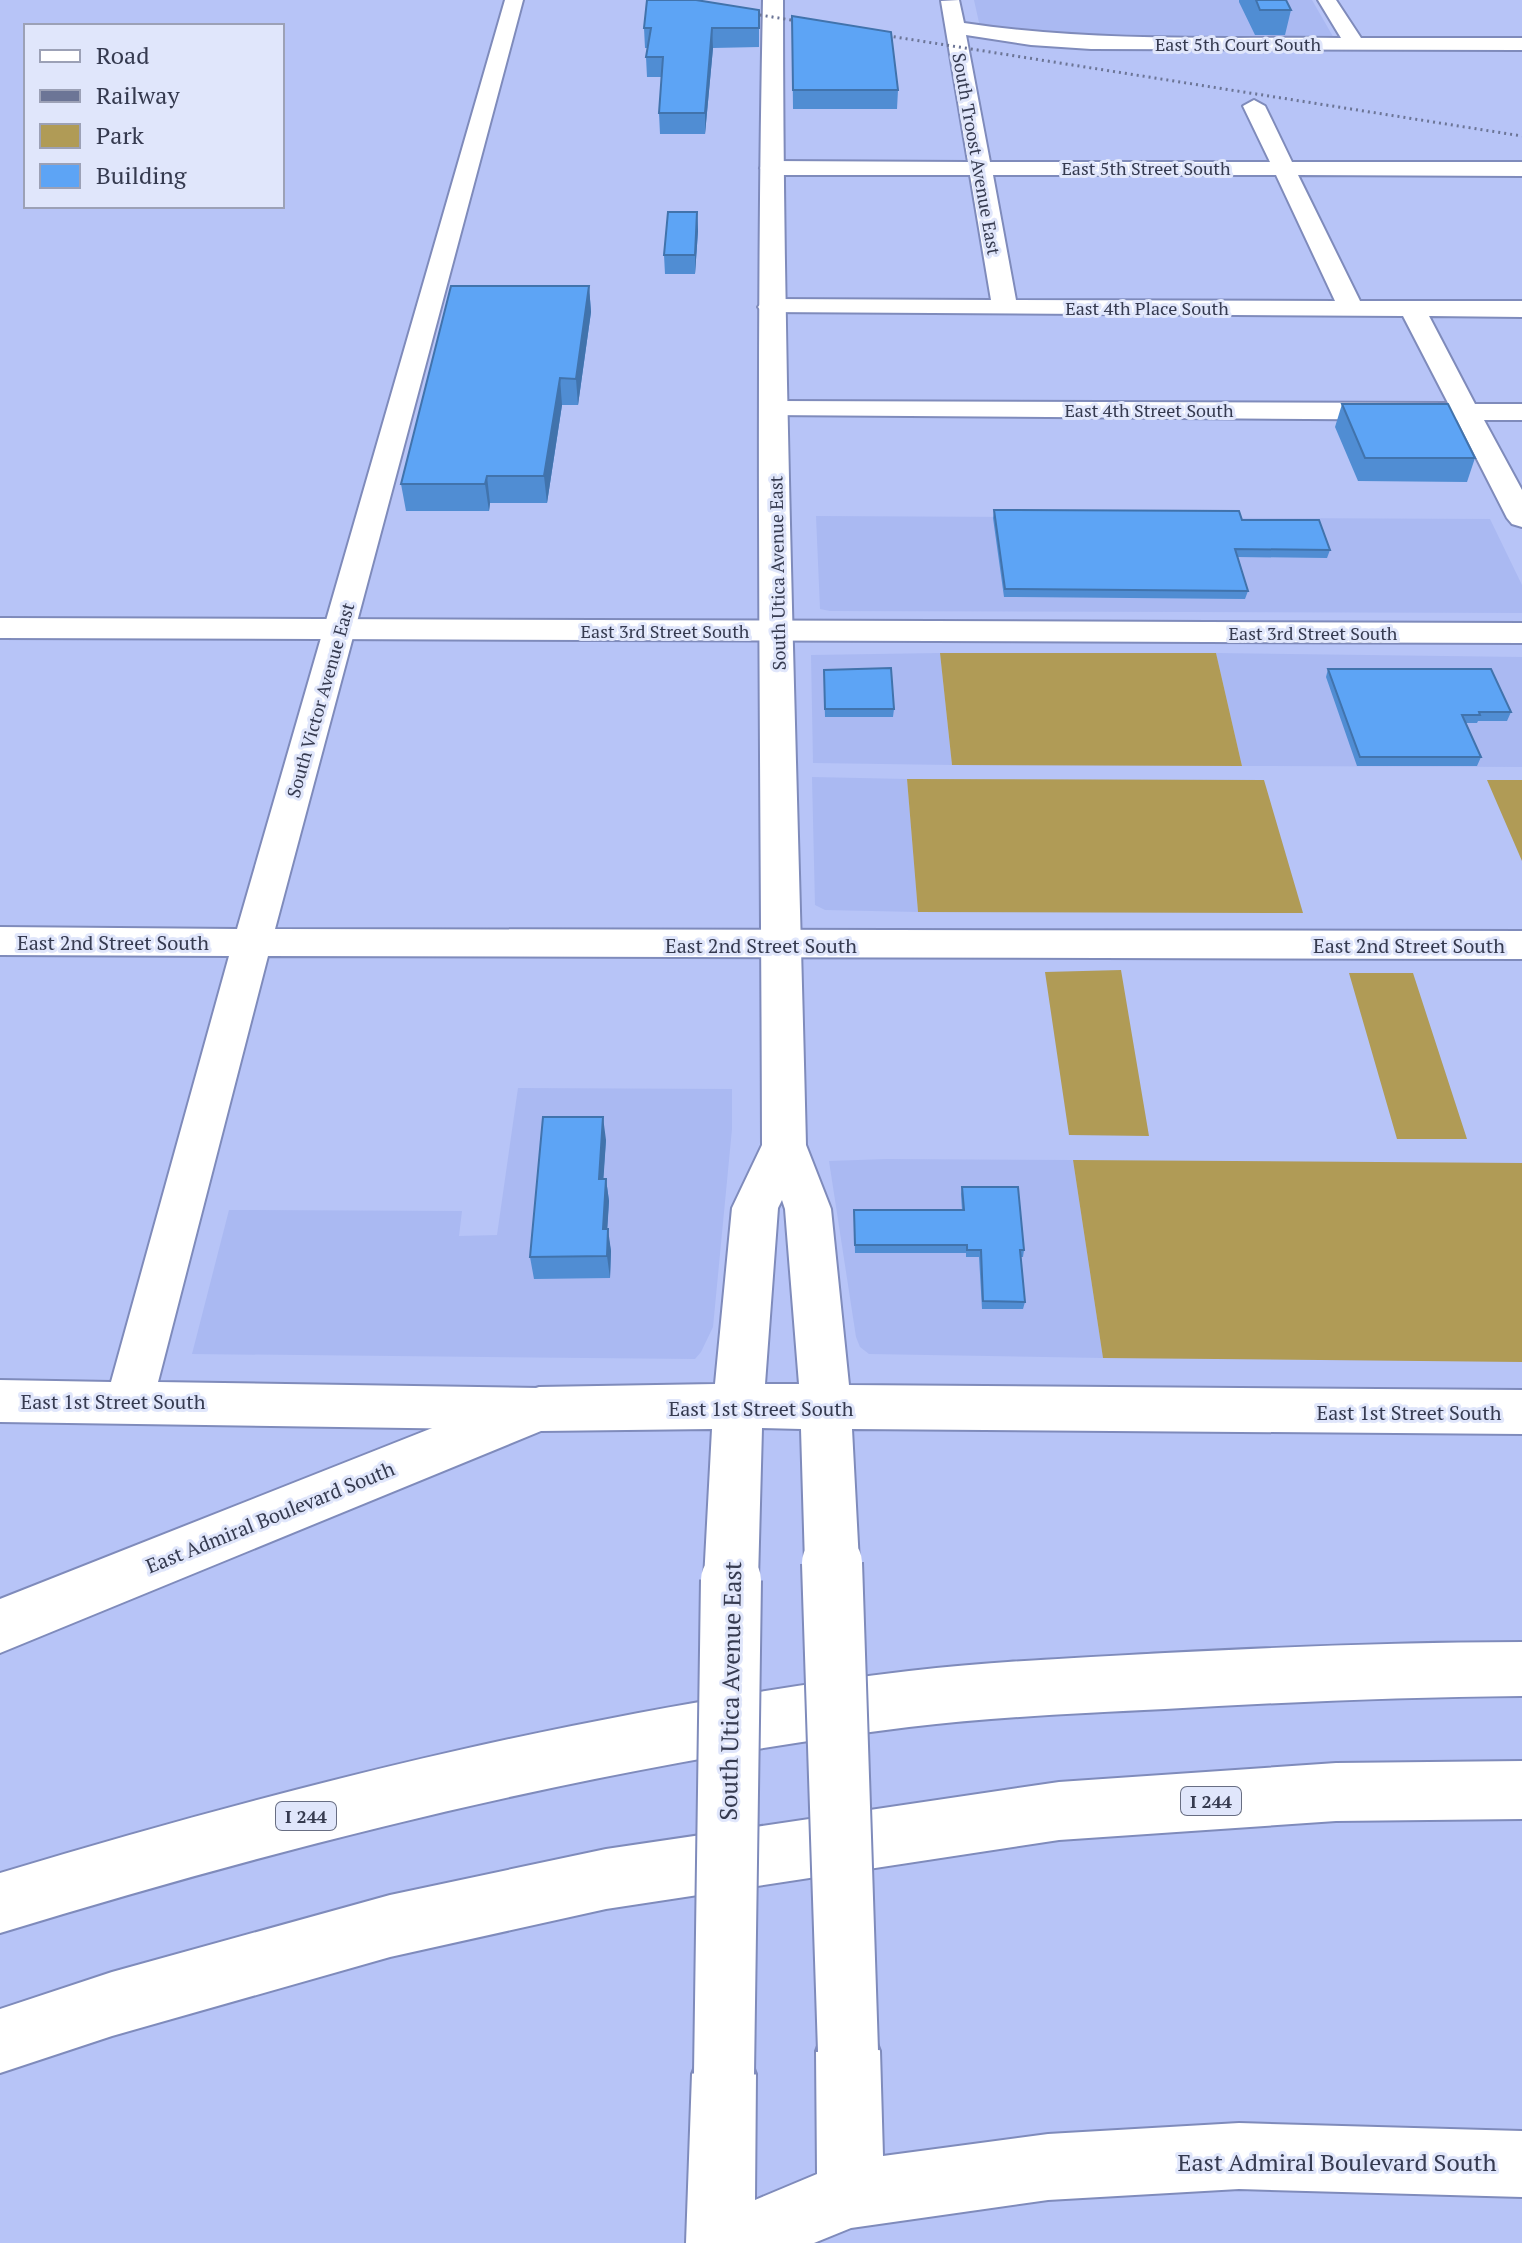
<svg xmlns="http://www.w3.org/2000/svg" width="1522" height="2243" font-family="'PT Serif',serif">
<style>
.built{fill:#aab9f2}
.green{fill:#b09b56}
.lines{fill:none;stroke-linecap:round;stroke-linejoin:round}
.minor-casing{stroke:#7f8bbb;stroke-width:4}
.tertiary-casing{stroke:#7f8bbb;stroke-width:4}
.secondary-casing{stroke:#7f8bbb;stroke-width:4}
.motorway-casing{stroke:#7f8bbb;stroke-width:4}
.minor{fill:#fff;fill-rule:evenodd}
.tertiary{fill:#fff;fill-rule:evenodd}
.secondary{fill:#fff;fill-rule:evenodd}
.motorway{fill:#fff;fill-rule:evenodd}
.rail{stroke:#6c7596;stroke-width:3;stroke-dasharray:2 4;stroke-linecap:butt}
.secondary-bridge-casing{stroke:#7f8bbb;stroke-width:64;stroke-linecap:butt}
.secondary-bridge{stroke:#fff;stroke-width:60}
.wall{fill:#508dd3}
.shaded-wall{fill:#4173ac}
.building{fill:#5da4f5;stroke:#4173ac;stroke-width:2}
.labels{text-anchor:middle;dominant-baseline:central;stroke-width:6;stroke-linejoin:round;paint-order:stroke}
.far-street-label{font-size:18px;fill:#353a4f;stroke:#e0e6fb}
.shield{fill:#e0e6fb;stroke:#686e83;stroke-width:2}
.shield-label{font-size:18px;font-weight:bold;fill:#353a4f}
.street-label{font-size:20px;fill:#353a4f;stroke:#e0e6fb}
.near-street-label{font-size:24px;fill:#353a4f;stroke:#e0e6fb}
</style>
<rect width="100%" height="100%" fill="#b7c4f7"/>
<path class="built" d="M 974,0 L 1312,0 L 1335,40 L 1070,39 L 980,27 Z
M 816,516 L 1490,519 L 1522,585 L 1522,613 L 830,611 L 820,609 Z
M 940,653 L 952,765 L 813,763 L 811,655 Z
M 1216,653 L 1522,657 L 1522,767 L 1242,766 Z
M 812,777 L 907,779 L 918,912 L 825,910 L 815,905 Z
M 518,1088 L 732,1089 L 732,1129 L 713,1327 L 701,1352 L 695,1359 L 192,1354 L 229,1210 L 462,1211 L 459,1236 L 497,1235 Z
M 887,1159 L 1073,1160 L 1103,1358 L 869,1354 L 860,1347 L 856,1337 L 829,1161 Z"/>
<path class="green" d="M 940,653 L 1216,653 L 1242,766 L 952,765 Z
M 907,779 L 1264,780 L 1303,913 L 918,912 Z
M 1487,780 L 1522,780 L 1522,861 Z
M 1121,970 L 1149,1136 L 1069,1135 L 1045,972 Z
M 1349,973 L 1413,973 L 1467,1139 L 1397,1139 Z
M 1073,1160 L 1522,1163 L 1522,1362 L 1103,1358 Z"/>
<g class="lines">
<g class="minor-casing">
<path id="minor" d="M 505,0 L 523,0 L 275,929 L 1522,931 L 1522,959 L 268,956 L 158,1382 L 539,1388 L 556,1394 L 563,1409 L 556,1424 L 539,1430 L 0,1422 L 0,1380 L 111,1382 L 229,956 L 0,955 L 0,927 L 237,929 Z
M 959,0 L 964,23 C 1089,42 1215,37 1341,38 L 1318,0 L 1336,0 L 1361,38 L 1522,38 L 1522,50 L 1091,49 L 1031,45 L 966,35 L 990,162 L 1270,162 L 1243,106 L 1254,100 L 1265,106 L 1292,162 L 1522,162 L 1522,176 L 1298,175 L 1360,301 L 1522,301 L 1522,317 L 1429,316 L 1475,404 L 1522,404 L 1522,420 L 1484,420 L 1522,490 L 1522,527 L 1512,524 L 1507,518 L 1457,420 L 765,415 L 761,409 L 765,403 L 775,401 L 1448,403 L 1403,316 L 762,312 L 758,307 L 762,302 L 771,299 L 991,300 L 970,175 L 771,175 L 760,168 L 771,161 L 968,162 L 941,1 ZM 993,175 L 1276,175 L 1335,301 L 1016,300 Z"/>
</g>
<g class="tertiary-casing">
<path id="tertiary" d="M 0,618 L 1522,623 L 1522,643 L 0,638 Z"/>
</g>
<g class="secondary-casing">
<path id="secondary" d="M 763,0 L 783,0 C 783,382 797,763 806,1145 L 831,1209 L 849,1385 L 1522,1390 L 1522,1434 L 852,1429 L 859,1563 L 851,1581 L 832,1588 L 813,1581 L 805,1563 L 801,1429 L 762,1428 L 758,1580 L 750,1598 L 731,1606 L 712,1598 L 704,1580 L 712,1429 L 541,1431 L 0,1653 L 0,1599 L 521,1393 L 539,1387 L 715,1384 L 732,1208 L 762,1145 C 761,763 755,381 763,0 ZM 782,1200 L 785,1209 L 799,1384 L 765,1384 L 778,1208 Z
M 848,2019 L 871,2028 L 880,2051 L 883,2156 L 1048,2134 L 1239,2123 L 1522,2131 L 1522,2197 L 1239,2189 L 1048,2200 L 851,2228 L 814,2243 L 686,2243 L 692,2074 L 701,2051 L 724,2042 L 747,2051 L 756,2074 L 755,2200 L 817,2174 L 816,2051 L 825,2028 Z"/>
</g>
<g class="motorway-casing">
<path id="motorway" d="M 1522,1642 L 1522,1696 C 1403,1697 1284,1702 1165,1709 C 1079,1713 994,1717 909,1727 C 599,1766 298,1842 0,1933 L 0,1873 C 298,1783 600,1708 909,1671 C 994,1661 1080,1658 1165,1653 C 1284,1647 1403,1642 1522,1642 Z
M 1522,1761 L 1522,1819 L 1336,1821 L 1059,1840 L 606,1909 L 390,1957 L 112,2036 L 0,2073 L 0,2009 L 112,1972 L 390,1895 L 606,1849 L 1059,1782 L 1336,1763 Z"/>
</g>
<use href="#minor" class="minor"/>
<use href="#tertiary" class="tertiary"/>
<use href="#secondary" class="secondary"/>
<use href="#motorway" class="motorway"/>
<path class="rail" d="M 736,11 L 815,24
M 870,33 L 1522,136"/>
<g class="secondary-bridge-casing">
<path id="secondary-bridge" d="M 832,1563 L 848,2051
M 724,2074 L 731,1580"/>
</g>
<use href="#secondary-bridge" class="secondary-bridge"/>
</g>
<path class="wall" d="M 1239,0 L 1286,0 L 1291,10 L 1285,35 L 1255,35 L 1239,2 Z
M 759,10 L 759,47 L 713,48 L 705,134 L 660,134 L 659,113 L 662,77 L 647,77 L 646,57 L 648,48 L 645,48 L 644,28 Z
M 792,16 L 898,90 L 897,109 L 793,109 Z
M 697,212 L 698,231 L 695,274 L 665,274 L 664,255 Z
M 589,286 L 591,312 L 578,405 L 562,405 L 547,503 L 490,503 L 489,511 L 406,511 L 401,484 Z
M 1342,404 L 1475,458 L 1467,482 L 1358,481 L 1335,427 Z
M 994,510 L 1242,520 L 1330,550 L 1327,558 L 1238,557 L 1248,591 L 1245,599 L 1004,597 L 993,518 Z
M 1328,669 L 1511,712 L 1507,721 L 1478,721 L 1477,723 L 1466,723 L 1481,757 L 1477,766 L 1357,766 L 1326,677 Z
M 824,679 L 894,709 L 893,717 L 825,717 Z
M 606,1140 L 603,1179 L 606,1179 L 609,1201 L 607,1229 L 611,1251 L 610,1278 L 534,1279 L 530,1257 Z
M 962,1187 L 1024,1250 L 1023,1257 L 1021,1257 L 1025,1302 L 1023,1309 L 982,1309 L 979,1257 L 966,1257 L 966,1253 L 855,1253 L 854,1210 L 962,1210 L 961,1194 Z"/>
<path class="shaded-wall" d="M 712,28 L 713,48 L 705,134 L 705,113 Z
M 697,212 L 698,231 L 695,274 L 695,255 Z
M 589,286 L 591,312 L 578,405 L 576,379 Z
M 560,378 L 562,405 L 547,503 L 544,476 Z
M 487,476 L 490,503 L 489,511 L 485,484 Z
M 603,1117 L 606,1140 L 602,1201 L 599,1179 Z
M 606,1179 L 609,1201 L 606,1251 L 603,1229 Z
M 608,1229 L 611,1251 L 610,1278 L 607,1256 Z"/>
<path class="building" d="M 647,0 L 696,0 L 759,10 L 759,28 L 712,28 L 705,113 L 659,113 L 663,57 L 646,57 L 651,28 L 644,28 Z
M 1256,0 L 1286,0 L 1291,10 L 1260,10 Z
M 792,16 L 891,32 L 898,90 L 793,90 Z
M 668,212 L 697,212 L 695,255 L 664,255 Z
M 451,286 L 589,286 L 576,379 L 560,378 L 544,476 L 487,476 L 485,484 L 401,484 Z
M 1342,404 L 1448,404 L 1475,458 L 1365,458 Z
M 994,510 L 1239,511 L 1242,520 L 1319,520 L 1330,550 L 1235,549 L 1248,591 L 1005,589 Z
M 891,668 L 894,709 L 825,709 L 824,670 Z
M 1328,669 L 1491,669 L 1511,712 L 1479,712 L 1480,715 L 1462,715 L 1481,757 L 1360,757 Z
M 543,1117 L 603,1117 L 599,1179 L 606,1179 L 603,1229 L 608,1229 L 607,1256 L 530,1257 Z
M 962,1187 L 1018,1187 L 1024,1250 L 1020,1250 L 1025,1302 L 983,1301 L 981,1250 L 967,1250 L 967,1245 L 855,1245 L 854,1210 L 964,1210 Z"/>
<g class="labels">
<g class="far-street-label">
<text x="1238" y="44">East 5th Court South</text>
<text transform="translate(977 154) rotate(80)">South Troost Avenue East</text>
<text x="1146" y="168">East 5th Street South</text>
<text x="1147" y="308">East 4th Place South</text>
<text x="1149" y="410">East 4th Street South</text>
<text transform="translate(777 573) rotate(-91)">South Utica Avenue East</text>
<text x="665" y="631">East 3rd Street South</text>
<text x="1313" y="633">East 3rd Street South</text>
<text transform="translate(320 700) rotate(-74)">South Victor Avenue East</text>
</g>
<g class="shield">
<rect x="1181" y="1787" width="60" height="28" rx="6"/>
<rect x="276" y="1802" width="60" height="28" rx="6"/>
</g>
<g class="shield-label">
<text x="1211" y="1801">I 244</text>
<text x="306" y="1816">I 244</text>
</g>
<g class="street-label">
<text x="113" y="942">East 2nd Street South</text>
<text x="761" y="945">East 2nd Street South</text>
<text x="1409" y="945">East 2nd Street South</text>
<text x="113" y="1401">East 1st Street South</text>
<text x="761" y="1408">East 1st Street South</text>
<text x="1409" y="1412">East 1st Street South</text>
<text transform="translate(270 1517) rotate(-22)">East Admiral Boulevard South</text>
</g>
<g class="near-street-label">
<text transform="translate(730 1691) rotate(-89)">South Utica Avenue East</text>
<text x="1337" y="2162">East Admiral Boulevard South</text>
</g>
</g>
<rect x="24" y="24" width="260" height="184" fill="#e0e6fb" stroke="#9ca1b6" stroke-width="2"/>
<rect x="40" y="50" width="40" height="12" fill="#ffffff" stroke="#9ca1b6" stroke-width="2"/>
<text x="96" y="64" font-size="24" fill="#353a4f">Road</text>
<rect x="40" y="90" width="40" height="12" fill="#6c7596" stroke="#9ca1b6" stroke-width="2"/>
<text x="96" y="104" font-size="24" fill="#353a4f">Railway</text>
<rect x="40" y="124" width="40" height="24" fill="#b09b56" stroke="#9ca1b6" stroke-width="2"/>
<text x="96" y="144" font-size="24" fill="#353a4f">Park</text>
<rect x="40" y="164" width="40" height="24" fill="#5da4f5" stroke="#9ca1b6" stroke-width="2"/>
<text x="96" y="184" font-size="24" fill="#353a4f">Building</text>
</svg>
